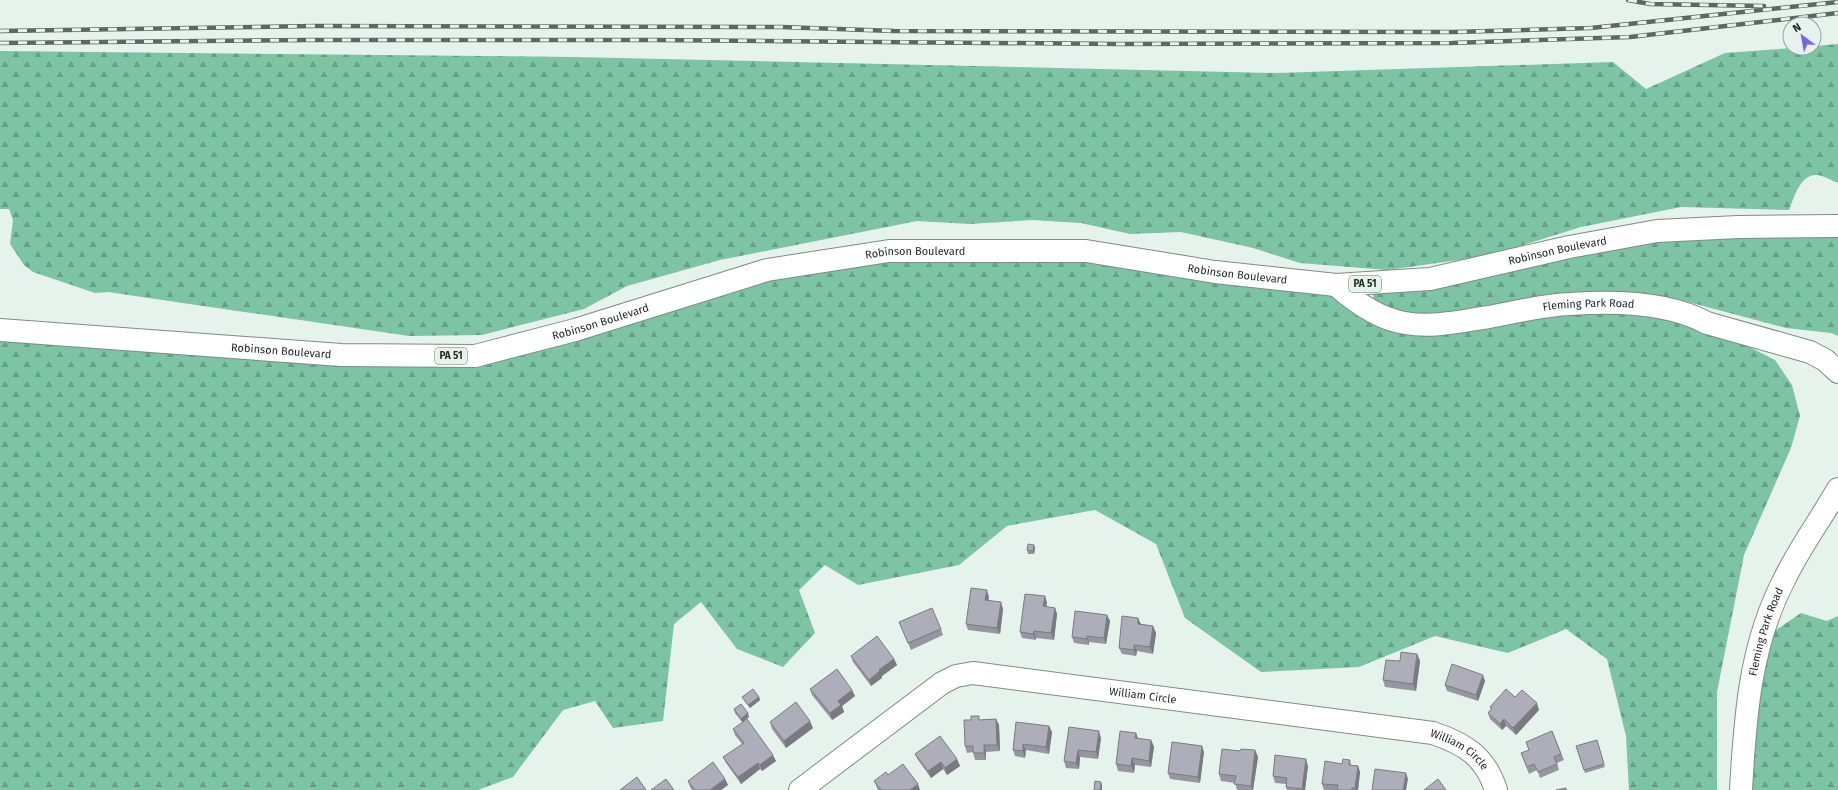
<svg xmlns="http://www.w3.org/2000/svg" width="1838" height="790" font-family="'Fira Sans',sans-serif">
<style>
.forest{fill:url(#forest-firs)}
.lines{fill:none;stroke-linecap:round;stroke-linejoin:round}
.minor-casing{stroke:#7f8b85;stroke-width:24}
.major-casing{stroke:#7f8b85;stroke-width:24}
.minor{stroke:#fff;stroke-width:22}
.major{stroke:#fff;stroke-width:22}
.rail-casing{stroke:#5f6763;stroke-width:4.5}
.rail{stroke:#e6f3ec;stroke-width:3;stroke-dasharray:9;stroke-linecap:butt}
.wall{fill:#9696a0}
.shaded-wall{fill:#7a7a82}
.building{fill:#aeaeba;stroke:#7a7a82}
.labels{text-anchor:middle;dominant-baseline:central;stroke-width:3;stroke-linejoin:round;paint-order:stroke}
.shield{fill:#e6f3ec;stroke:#5f6662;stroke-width:1}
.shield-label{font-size:10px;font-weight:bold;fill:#252a27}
.street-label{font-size:11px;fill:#252a27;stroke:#e6f3ec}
</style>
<defs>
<pattern id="forest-firs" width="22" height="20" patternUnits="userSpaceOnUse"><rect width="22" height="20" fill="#7cc4a3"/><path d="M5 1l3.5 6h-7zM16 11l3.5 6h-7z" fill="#659f85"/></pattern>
</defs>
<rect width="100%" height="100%" fill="#e6f3ec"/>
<path class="forest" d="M 1838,44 L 1838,183 C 1832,181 1823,175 1817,175 C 1800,174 1794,198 1789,210 L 1681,207 L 1581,227 L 1488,256 L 1387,270 L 1300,263 L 1253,248 L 1181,232 L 1130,234 L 1081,223 L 1032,220 L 970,224 L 917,221 L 720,260 L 627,286 L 584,309 L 482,335 L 409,336 L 108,292 L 95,293 L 33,272 L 24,265 L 10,244 L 13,220 L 9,209 L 0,209 L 0,51 L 574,57 L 1277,73 L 1613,62 L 1646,89 L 1725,53 L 1792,48 L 1814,48 L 1814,46 Z
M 1838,230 L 1838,336 L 1831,333 L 1786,328 L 1681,300 L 1570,302 L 1424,324 L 1374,302 L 1373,293 L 1657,233 Z
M 890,255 L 1085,256 L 1336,288 L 1382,317 L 1571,306 L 1690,317 L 1775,360 L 1792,385 L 1800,416 L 1791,448 L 1744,555 L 1717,692 L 1717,790 L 1629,790 L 1626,736 L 1607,659 L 1566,629 L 1508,653 L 1435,636 L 1359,667 L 1261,672 L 1185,618 L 1156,544 L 1095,510 L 1007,526 L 959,565 L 858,585 L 825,565 L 799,590 L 815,633 L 783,667 L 737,649 L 701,602 L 674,624 L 663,721 L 613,728 L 595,701 L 563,710 L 513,777 L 478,790 L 0,790 L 0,334 L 472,365 L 769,275 Z
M 1801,613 L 1827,621 L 1838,616 L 1838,790 L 1744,790 L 1756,668 L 1776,630 Z"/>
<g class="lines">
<g class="minor-casing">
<g id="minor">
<path id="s1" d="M 1336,285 C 1355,302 1379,319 1405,323 C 1433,328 1461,321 1489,317 C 1516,312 1543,305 1570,304 C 1613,301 1669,302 1707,323 L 1810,352 L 1825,360 L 1838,372"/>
<path id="s2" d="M 800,790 L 942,683 L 956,676 L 973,673 L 1433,733 C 1465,744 1485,756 1496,790"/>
<path id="s3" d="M 1741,790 C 1745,717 1750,644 1785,578 C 1800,547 1821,519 1838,489"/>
</g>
</g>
<g class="major-casing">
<g id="major">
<path id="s4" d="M 0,330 L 341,355 L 475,356 L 575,330 L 767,270 L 889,251 L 1086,251 L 1215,272 L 1336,285 L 1430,279 L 1569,247 L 1657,231 L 1738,227 L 1838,226"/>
</g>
</g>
<use href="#minor" class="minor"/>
<use href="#major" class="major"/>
<g class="rail-casing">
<path id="rail" d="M 1628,0 L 1650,4 L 1764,6
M 0,31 L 313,26 L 781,27 L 894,31 L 1455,32 L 1591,28 L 1838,2
M 0,43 L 307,40 L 655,40 L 1119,44 L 1452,43 L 1630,37 L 1838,13"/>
</g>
<use href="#rail" class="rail"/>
</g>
<path class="wall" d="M 1034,545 L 1035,548 L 1034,554 L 1028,554 L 1027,550 Z
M 1045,596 L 1047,603 L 1046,607 L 1055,608 L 1057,614 L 1054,640 L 1036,638 L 1036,640 L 1022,638 L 1020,632 Z
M 989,597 L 988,601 L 1003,609 L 1000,634 L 968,630 L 966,624 Z
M 1107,615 L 1110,621 L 1106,644 L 1089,642 L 1089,645 L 1074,643 L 1072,637 Z
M 1138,618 L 1141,624 L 1153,626 L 1156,633 L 1153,654 L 1137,651 L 1136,656 L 1122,654 L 1119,648 Z
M 899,622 L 941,629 L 943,635 L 911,650 Z
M 1417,654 L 1420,661 L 1416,691 L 1385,687 L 1383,680 L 1400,661 Z
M 851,656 L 894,659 L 897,665 L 882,676 L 882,678 L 871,686 L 853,662 Z
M 1485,681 L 1478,701 L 1447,691 L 1445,685 Z
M 810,689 L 852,690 L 855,696 L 842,706 L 844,712 L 832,720 L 812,695 Z
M 742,697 L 759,697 L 760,700 L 750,708 L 744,700 Z
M 1515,697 L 1539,710 L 1516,735 L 1506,726 L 1502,730 L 1490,719 L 1488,713 L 1491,709 L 1490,707 Z
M 734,709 L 749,717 L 742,722 L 735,713 Z
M 996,719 L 999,725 L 1000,751 L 986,752 L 986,760 L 975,760 L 973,752 L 967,753 L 965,746 L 981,720 Z
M 770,722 L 813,728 L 786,748 L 772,729 Z
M 1049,726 L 1052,732 L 1049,754 L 1026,750 L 1025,758 L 1015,756 L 1013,750 Z
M 1069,727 L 1101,738 L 1098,759 L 1080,757 L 1079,769 L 1066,768 L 1064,761 Z
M 733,729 L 776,761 L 762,771 L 760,769 L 741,784 L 726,763 L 723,757 L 742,744 L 735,735 Z
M 1552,731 L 1564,760 L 1557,763 L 1559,770 L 1540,778 L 1537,770 L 1529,774 L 1521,753 L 1529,750 Z
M 1136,733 L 1138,739 L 1151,740 L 1154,747 L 1151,767 L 1135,765 L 1134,773 L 1118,771 L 1116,764 Z
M 1597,740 L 1605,767 L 1585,773 L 1576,746 Z
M 1255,750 L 1258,757 L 1253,790 L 1237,790 L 1235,783 L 1221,781 L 1219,774 L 1240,751 Z
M 1204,752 L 1200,783 L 1170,779 L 1168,773 Z
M 915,754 L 957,759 L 960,766 L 947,775 L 943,769 L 931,778 L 918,760 Z
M 1350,760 L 1351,765 L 1358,766 L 1360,772 L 1358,790 L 1324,790 L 1322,784 L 1342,764 Z
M 1308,766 L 1305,790 L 1287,790 L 1286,787 L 1286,784 L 1275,783 L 1273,776 Z
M 888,775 L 920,790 L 878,790 L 877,788 L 874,781 Z
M 725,779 L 728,785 L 721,790 L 692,790 L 690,787 L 688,781 Z"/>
<path class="shaded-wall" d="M 1034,545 L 1035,548 L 1034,554 L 1033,551 Z
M 987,590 L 989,597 L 987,607 L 985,600 Z
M 1045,596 L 1047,603 L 1045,612 L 1043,606 Z
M 1001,602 L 1003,609 L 1000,634 L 997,628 Z
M 1055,608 L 1057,614 L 1054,640 L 1051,633 Z
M 1107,615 L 1110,621 L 1106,644 L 1104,638 Z
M 1138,618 L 1141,625 L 1138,624 Z
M 1153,626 L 1156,633 L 1153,654 L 1150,647 Z
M 1034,631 L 1036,638 L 1036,640 L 1033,634 Z
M 1087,636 L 1089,642 L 1089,645 L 1087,639 Z
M 1134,645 L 1137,651 L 1136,656 L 1134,650 Z
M 1417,654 L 1420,661 L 1416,691 L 1413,684 Z
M 894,659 L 897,665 L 882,676 L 882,678 L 871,686 L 869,680 L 879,670 Z
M 1483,675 L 1485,681 L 1478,701 L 1476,695 Z
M 852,690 L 855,696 L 842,706 L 844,712 L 832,720 L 830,713 L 838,701 Z
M 759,697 L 760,700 L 750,708 L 748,705 Z
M 1537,703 L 1539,710 L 1516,735 L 1513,728 Z
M 748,713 L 749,717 L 742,722 L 741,719 Z
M 996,719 L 999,725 L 1000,751 L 997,745 Z
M 1504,719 L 1506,726 L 1502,730 L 1500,724 Z
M 810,721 L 813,728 L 786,748 L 784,741 Z
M 1049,726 L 1052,732 L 1049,754 L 1046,747 Z
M 1099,731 L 1101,738 L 1098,759 L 1096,752 Z
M 1136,733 L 1138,739 L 1135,738 Z
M 1151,740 L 1154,747 L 1151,767 L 1149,761 Z
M 1023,744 L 1026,750 L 1025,758 L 1023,751 Z
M 984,745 L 986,752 L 986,760 L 984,753 Z
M 1202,746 L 1204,752 L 1200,783 L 1198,777 Z
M 1078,750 L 1080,757 L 1079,769 L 1076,763 Z
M 1255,750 L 1258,757 L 1253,790 L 1252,790 L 1251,786 Z
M 773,755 L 776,761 L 762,771 L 760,765 Z
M 1132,758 L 1135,765 L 1134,773 L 1131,766 Z
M 957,759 L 960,766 L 947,775 L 945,768 Z
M 1306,759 L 1308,766 L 1305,790 L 1302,790 L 1302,789 Z
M 941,762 L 943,769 L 931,778 L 928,771 Z
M 758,763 L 760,769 L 741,784 L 738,777 Z
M 1358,766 L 1360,772 L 1358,790 L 1356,790 L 1355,788 Z
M 1406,773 L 1408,779 L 1406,790 L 1403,790 Z
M 725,779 L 728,785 L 721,790 L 710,790 Z
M 1101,782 L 1102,785 L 1102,790 L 1100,790 Z
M 918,784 L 920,790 L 910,790 Z"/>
<path class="building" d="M 1028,544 L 1034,545 L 1033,551 L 1027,550 Z
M 971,588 L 987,590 L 985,600 L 1001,602 L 997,628 L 966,624 Z
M 1025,594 L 1045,596 L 1043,606 L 1055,608 L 1051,633 L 1034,631 L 1033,634 L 1020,632 Z
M 932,608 L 941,629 L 908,643 L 899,622 Z
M 1075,611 L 1107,615 L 1104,638 L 1087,636 L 1087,639 L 1072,637 Z
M 1122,616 L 1138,618 L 1138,624 L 1153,626 L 1150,647 L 1134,645 L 1134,650 L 1119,648 Z
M 877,636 L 894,659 L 879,670 L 880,671 L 869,680 L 851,656 Z
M 1401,652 L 1417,654 L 1413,684 L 1383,680 L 1386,660 L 1400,661 Z
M 1452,664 L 1483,675 L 1476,695 L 1445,685 Z
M 837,669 L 852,690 L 838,701 L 841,705 L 830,713 L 810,689 Z
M 753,689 L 759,697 L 748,705 L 742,697 Z
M 1506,689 L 1515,697 L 1522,690 L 1537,703 L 1513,728 L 1504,719 L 1500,724 L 1488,713 L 1492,708 L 1490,707 Z
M 796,702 L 810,721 L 784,741 L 770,722 Z
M 741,704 L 748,713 L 741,719 L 734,709 Z
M 971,716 L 979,716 L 979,720 L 996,719 L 997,745 L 984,745 L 984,753 L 973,753 L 973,746 L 965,746 L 964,720 L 971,720 Z
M 747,719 L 773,755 L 760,765 L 758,763 L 738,777 L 723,757 L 744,743 L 733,729 Z
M 1016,722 L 1049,726 L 1046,747 L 1023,744 L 1023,751 L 1013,750 Z
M 1069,727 L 1099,731 L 1096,752 L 1078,750 L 1076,763 L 1064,761 Z
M 1120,731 L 1136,733 L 1135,738 L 1151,740 L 1149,761 L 1132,758 L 1131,766 L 1116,764 Z
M 1552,731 L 1561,754 L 1554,757 L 1557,764 L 1538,772 L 1534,764 L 1527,767 L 1521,753 L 1529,750 L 1526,742 Z
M 940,736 L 957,759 L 945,768 L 941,762 L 928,771 L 915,754 Z
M 1597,740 L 1604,764 L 1584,770 L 1576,746 Z
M 1172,742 L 1202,746 L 1198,777 L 1168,773 Z
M 1222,749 L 1240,751 L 1241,749 L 1255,750 L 1251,786 L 1234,784 L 1236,776 L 1219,774 Z
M 1275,755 L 1306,759 L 1302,789 L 1286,787 L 1287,778 L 1273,776 Z
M 1343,759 L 1350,760 L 1349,765 L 1358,766 L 1355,788 L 1352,788 L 1352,790 L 1337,790 L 1338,785 L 1322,784 L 1325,761 L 1342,764 Z
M 713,762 L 725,779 L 710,790 L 695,790 L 688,781 Z
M 903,764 L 918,784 L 910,790 L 881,790 L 874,781 L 886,772 L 888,775 Z
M 1375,769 L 1406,773 L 1403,790 L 1372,790 Z
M 637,777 L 646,790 L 620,790 Z
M 666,779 L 674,790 L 651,790 Z
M 1438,779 L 1446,790 L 1424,790 Z
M 1095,781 L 1101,782 L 1100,790 L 1094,790 Z
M 1566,788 L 1566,790 L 1556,790 Z"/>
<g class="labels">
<g class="shield">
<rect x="1349" y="276" width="32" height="16" rx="3"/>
<rect x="435" y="348" width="32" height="16" rx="3"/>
</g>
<g class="shield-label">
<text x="1365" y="284">PA 51</text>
<text x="451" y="356">PA 51</text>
</g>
<g class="street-label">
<text stroke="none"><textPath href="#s4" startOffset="1578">Robinson Boulevard</textPath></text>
<text stroke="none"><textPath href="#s4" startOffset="930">Robinson Boulevard</textPath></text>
<text stroke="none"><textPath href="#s4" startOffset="1254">Robinson Boulevard</textPath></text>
<text stroke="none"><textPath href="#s1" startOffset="265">Fleming Park Road</textPath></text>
<text stroke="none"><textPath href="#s4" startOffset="606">Robinson Boulevard</textPath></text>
<text stroke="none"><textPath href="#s4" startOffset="282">Robinson Boulevard</textPath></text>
<text stroke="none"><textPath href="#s3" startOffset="161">Fleming Park Road</textPath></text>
<text stroke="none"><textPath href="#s2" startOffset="382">William Circle</textPath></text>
<text stroke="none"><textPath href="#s2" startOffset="706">William Circle</textPath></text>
</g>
</g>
<g transform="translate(1802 36) rotate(328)"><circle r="19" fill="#e6f3ec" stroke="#99a39d"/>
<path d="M0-3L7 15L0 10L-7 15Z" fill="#7467e2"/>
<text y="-6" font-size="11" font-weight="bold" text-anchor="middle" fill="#252a27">N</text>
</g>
</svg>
